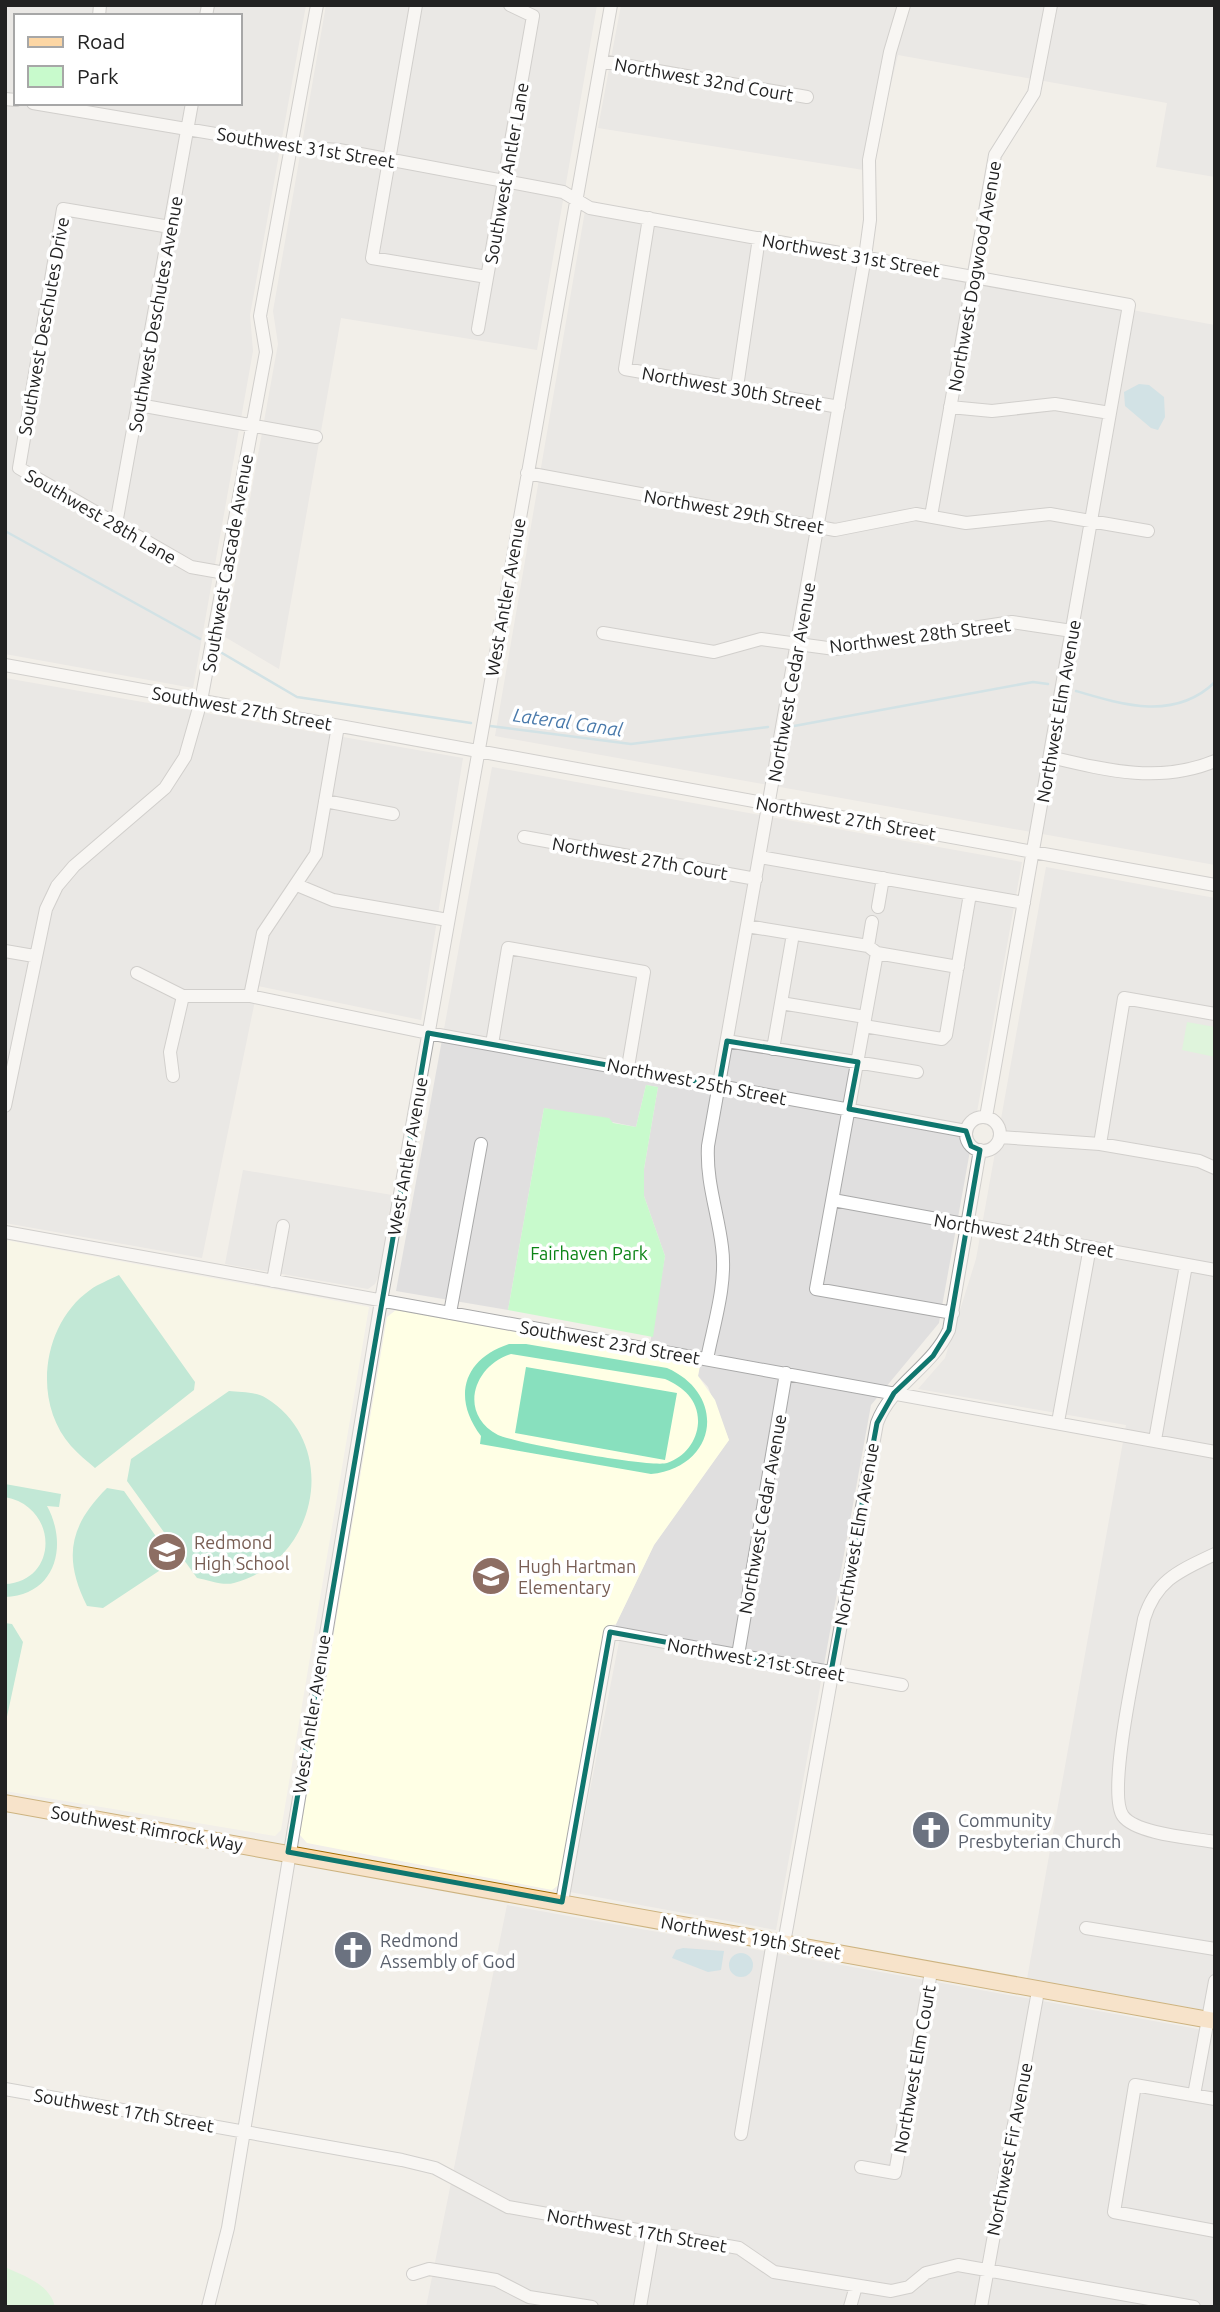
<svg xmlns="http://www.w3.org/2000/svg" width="1220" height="2312" font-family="Ubuntu,sans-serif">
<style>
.residential{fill:#e0dfdf;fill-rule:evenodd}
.education{fill:#ffffe5}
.park{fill:#c8facc}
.pitch{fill:#88e0be;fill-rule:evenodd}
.water{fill:#aad3df}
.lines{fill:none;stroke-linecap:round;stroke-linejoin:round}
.stream{stroke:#aad3df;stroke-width:2.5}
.minor-casing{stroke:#a9a9a9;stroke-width:14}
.major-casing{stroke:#a06b00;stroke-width:18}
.minor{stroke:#fff;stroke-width:12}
.major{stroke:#fcd6a4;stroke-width:16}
.marked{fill:none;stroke:#0f766e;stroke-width:5;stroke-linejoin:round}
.labels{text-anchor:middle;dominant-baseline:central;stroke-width:7;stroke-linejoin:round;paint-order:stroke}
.street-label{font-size:18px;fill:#222;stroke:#fff}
.park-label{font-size:18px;fill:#0c8416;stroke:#fff}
.education-label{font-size:18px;fill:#785e54;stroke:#fff;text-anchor:start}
.worship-label{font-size:18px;fill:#5b616d;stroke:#fff;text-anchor:start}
.water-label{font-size:19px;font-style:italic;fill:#4a7aab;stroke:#fff}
</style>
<rect width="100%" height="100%" fill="#f2efe9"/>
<path class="residential" d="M 5,5 L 306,5 L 250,315 L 253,351 L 193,688 L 5,654 ZM 16,16 L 240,16 L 240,103 L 16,103 Z
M 326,5 L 597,5 L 537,350 L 341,318 L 279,669 L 225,637 L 278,344 L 273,311 Z
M 621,5 L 1215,5 L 1215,177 L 1156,167 L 1167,103 L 898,55 L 870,171 L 598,128 Z
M 585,211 L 1215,325 L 1215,865 L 495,736 Z
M 5,678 L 463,758 L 421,1020 L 258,986 L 202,1258 L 5,1223 Z
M 492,767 L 1022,862 L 939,1323 L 871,1405 L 776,1930 L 570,1892 L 619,1642 L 616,1624 L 654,1545 L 729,1440 L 708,1387 L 698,1376 L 699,1366 L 648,1356 L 665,1256 L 644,1196 L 644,1169 L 658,1087 L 646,1085 L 636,1127 L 544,1108 L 508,1310 L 396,1291 Z
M 1046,867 L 1215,898 L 1215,2012 L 1027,1979 L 1126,1425 L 918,1389 L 945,1358 L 976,1259 Z
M 243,1170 L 392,1195 L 380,1273 L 375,1284 L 368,1289 L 225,1264 Z
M 507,1905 L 1215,2032 L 1215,2307 L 426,2307 Z"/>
<path class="education" d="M 5,1240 L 369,1307 L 281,1830 L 275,1836 L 5,1791 Z
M 396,1310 L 700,1366 L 698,1376 L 715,1400 L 729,1440 L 654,1545 L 616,1624 L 608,1626 L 604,1632 L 560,1884 L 552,1890 L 307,1843 L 300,1835 L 387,1317 Z"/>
<path class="park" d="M 1187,1022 L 1215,1027 L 1215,1057 L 1182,1050 Z
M 646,1085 L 658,1087 L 644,1169 L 644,1196 L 665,1256 L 653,1337 L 508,1310 L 544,1108 L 609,1118 L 613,1123 L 636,1127 Z
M 5,2267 C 24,2276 50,2284 55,2307 L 5,2307 Z"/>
<path class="pitch" d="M 119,1275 L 195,1382 L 194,1390 L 95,1468 C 87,1461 78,1454 71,1446 C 32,1402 42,1324 90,1290 C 98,1284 109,1280 119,1275 Z
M 509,1344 L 526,1344 L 667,1368 C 728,1395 717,1467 651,1474 L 480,1444 L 481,1436 C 452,1398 463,1359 509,1344 ZM 511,1354 L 665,1379 C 684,1387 699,1401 698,1423 C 697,1441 685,1457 667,1463 C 651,1468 515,1443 498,1435 C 458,1414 473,1366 511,1354 Z
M 526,1367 L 677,1393 L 665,1460 L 515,1433 Z
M 229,1391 C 240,1392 257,1392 266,1398 C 342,1445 317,1562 234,1583 C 223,1586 208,1580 197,1578 L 127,1481 L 131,1459 Z
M 5,1484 L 61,1494 L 59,1507 L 47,1506 C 68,1544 57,1595 5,1597 L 5,1584 C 59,1581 59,1507 5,1497 Z
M 107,1488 L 124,1491 L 167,1552 L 165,1567 L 103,1608 L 87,1606 C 63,1558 69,1526 107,1488 Z
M 5,1623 L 12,1624 L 23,1642 L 5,1726 Z"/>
<path class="water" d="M 1139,384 L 1149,385 L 1164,397 L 1165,417 L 1158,430 L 1151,428 L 1125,406 L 1124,392 Z
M 683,1948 L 724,1951 L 721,1970 L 708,1972 L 672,1958 L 676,1950 Z
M729 1965a12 12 0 1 1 24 0a12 12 0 1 1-24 0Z"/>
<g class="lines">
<path class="stream" d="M 5,531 L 200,639
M 222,653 L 297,697 L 471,723
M 1076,691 C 1123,705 1175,721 1215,682
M 490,726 L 631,744 L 768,727
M 794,726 L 1033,682 L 1048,684"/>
<g class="minor-casing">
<path id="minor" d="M 416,5 L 372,258 L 487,277
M 99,16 L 100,5
M 206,16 L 208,5
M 601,61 L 807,97
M 5,99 L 16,100
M 33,103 L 293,147 L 339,150 L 563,192 L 590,208 L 1129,305 L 986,1117
M 649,218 L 625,369 L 839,407
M 170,227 L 63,209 L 19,468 L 191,567 L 225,573
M 478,329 L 533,16 L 510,5
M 737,387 L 759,238
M 139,405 L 316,437
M 950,407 L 992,411 L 1055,404 L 1110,413
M 527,473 L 835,530 L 916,514 L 966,523 L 1050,514 L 1148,531
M 931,516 L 995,155 L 1034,93 L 1051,5
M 116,524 L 192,103
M 603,633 L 714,652 L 761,639 L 835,649 L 1012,622 L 1072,631
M 5,665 L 1215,885
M 1050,757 C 1105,770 1160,784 1215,761
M 325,801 L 393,814
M 524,837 L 756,879
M 760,857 L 1024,903
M 297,885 L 333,900 L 448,920
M 878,907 L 883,878
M 747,926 L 868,946 L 877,953 L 958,967
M 868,946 L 872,922
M 5,951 L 34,956
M 877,953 L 816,1289 L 953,1313
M 137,973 L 183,996 L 250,996 L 428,1033 L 966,1131
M 250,996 L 263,933 L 316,854 L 338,726
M 781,1003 L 865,1017
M 864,1026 L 942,1039 L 946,1035 L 970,894
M 727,1041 L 917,1072
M 492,1044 L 508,948 L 644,972 L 628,1067
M 773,1049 L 793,934
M 173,1076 L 170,1052 L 183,996
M 5,1106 L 46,909 L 57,886 L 74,866 L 165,788 L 185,757 L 201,701 L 266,352 L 260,316 L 317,5
M966 1134a17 17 0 1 1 34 0a17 17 0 1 1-34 0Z
M 1000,1137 L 1100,1144 L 1199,1161 L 1215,1168
M 1100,1144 L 1124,998 L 1215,1014
M 833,1200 L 1215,1270
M 5,1232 L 1215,1452
M 273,1281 L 283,1226
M 450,1313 L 481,1144
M 707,1359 C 714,1323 727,1284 722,1247 C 718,1213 706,1182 708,1146 L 865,257 L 870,220 L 869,160 L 890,52 L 904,5
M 1058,1422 L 1090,1247
M 1155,1440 L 1186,1265
M 1215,1554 C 1179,1571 1156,1580 1144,1619 C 1138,1653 1106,1793 1123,1816 C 1136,1834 1193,1838 1215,1842
M 738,1655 L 786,1373
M 562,1902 L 610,1632 L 902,1685
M 1086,1928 L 1215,1949
M 784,1943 L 877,1423 C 891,1385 932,1367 949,1330 L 980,1150
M 5,2089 L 402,2160 L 435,2168 L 508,2207 L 739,2248 L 774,2272 L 891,2291 L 909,2287 L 926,2273 L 958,2265 L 1194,2307
M 1194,2095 L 1215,1981
M 1215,2099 L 1135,2085 L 1114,2212 L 1215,2231
M 741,2134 L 773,1941
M 861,2167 L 895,2173 L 931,1972
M 413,2274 L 429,2269 L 496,2280 L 529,2297 L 592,2307
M 208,2307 L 228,2228 L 381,1301 L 611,5
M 640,2307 L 653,2232
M 850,2307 L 856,2286
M 981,2307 L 1038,1991"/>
</g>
<g class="major-casing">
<path id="major" d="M 5,1803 L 1215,2021"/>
</g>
<use href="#minor" class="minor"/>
<use href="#major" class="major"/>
</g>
<path d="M0 0H1220V2312H0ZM 428,1033 L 719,1085 L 727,1041 L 858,1062 L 849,1109 L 966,1131 L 971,1146 L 980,1150 L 949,1330 L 933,1356 L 894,1393 L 877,1423 L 831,1672 L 610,1632 L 562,1902 L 288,1852 Z" fill="#f2efe9" fill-opacity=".55" fill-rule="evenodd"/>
<path class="marked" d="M 428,1033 L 719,1085 L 727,1041 L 858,1062 L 849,1109 L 966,1131 L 971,1146 L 980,1150 L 949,1330 L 933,1356 L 894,1393 L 877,1423 L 831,1672 L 610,1632 L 562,1902 L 288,1852 Z"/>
<defs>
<g id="school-disc" transform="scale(2.0125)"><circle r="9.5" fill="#8d6e63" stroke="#fff"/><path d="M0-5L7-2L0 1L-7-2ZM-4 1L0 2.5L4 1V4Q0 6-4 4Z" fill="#fff"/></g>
<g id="church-disc" transform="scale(2.0125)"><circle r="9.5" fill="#6b7280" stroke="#fff"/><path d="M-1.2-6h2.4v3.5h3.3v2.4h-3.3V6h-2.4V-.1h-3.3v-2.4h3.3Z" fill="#fff"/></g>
</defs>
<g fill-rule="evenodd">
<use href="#school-disc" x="167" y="1552"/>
<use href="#school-disc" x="491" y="1576"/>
<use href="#church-disc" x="931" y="1830"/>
<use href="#church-disc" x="353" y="1950"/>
</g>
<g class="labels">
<g class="street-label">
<text transform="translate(704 79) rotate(10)">Northwest 32nd Court</text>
<text transform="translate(306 147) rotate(9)">Southwest 31st Street</text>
<text transform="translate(506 173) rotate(-80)">Southwest Antler Lane</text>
<text transform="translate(851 255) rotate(10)">Northwest 31st Street</text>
<text transform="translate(974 276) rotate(-80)">Northwest Dogwood Avenue</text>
<text transform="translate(155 314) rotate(-80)">Southwest Deschutes Avenue</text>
<text transform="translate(43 326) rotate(-80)">Southwest Deschutes Drive</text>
<text transform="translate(732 388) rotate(10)">Northwest 30th Street</text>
<text transform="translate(734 511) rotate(10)">Northwest 29th Street</text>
<text transform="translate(101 516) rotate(30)">Southwest 28th Lane</text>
<text transform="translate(227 563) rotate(-80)">Southwest Cascade Avenue</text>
<text transform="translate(505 597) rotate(-80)">West Antler Avenue</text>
<text transform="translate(920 635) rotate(-7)">Northwest 28th Street</text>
<text transform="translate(791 682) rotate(-80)">Northwest Cedar Avenue</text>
<text transform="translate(242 708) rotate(10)">Southwest 27th Street</text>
<text transform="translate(1058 711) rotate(-80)">Northwest Elm Avenue</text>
<text transform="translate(846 818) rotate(10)">Northwest 27th Street</text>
<text transform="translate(640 858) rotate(10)">Northwest 27th Court</text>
<text transform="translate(697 1081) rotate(11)">Northwest 25th Street</text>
<text transform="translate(407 1156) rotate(-80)">West Antler Avenue</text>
<text transform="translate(1024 1235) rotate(10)">Northwest 24th Street</text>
<text transform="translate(610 1342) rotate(10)">Southwest 23rd Street</text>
<text transform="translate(762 1514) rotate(-80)">Northwest Cedar Avenue</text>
<text transform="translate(856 1534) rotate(-80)">Northwest Elm Avenue</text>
<text transform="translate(756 1659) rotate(10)">Northwest 21st Street</text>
<text transform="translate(311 1714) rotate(-81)">West Antler Avenue</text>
<text transform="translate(147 1828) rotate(10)">Southwest Rimrock Way</text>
<text transform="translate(751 1937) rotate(10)">Northwest 19th Street</text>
<text transform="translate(914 2069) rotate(-80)">Northwest Elm Court</text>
<text transform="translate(124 2110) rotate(10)">Southwest 17th Street</text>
<text transform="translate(1009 2149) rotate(-79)">Northwest Fir Avenue</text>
<text transform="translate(637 2230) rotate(10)">Northwest 17th Street</text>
</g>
<g class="park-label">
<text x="589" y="1253">Fairhaven Park</text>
</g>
<g class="education-label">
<text x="194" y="1542">Redmond<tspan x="194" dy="21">High School</tspan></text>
<text x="518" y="1566">Hugh Hartman<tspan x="518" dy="21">Elementary</tspan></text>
</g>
<g class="worship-label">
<text x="958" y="1820">Community<tspan x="958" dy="21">Presbyterian Church</tspan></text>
<text x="380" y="1940">Redmond<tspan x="380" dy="21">Assembly of God</tspan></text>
</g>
<g class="water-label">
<text transform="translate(568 722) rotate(8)">Lateral Canal</text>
</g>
</g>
<rect width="1220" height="2312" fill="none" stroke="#222222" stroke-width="14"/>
<rect x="14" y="14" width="228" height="91" fill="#ffffff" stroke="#a7a7a7" stroke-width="2"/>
<rect x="28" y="37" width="35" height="10" fill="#fcd6a4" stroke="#a7a7a7" stroke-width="2"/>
<text x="77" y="49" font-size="21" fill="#222222">Road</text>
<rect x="28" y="66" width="35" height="21" fill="#c8facc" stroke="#a7a7a7" stroke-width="2"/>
<text x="77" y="84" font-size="21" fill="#222222">Park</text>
</svg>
